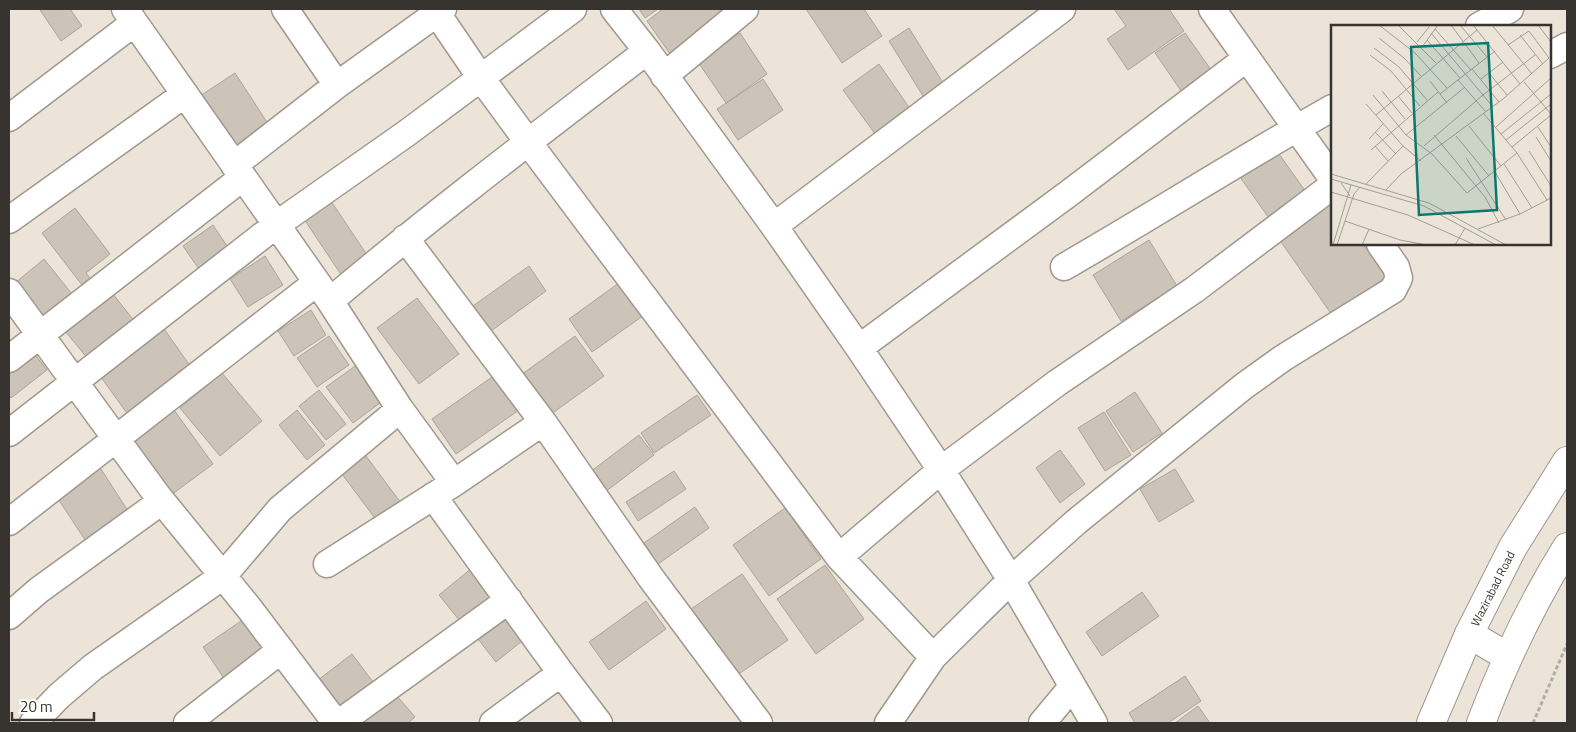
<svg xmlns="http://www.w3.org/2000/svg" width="1576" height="732" font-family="'Titillium Web',sans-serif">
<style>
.building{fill:#ccc4b9;stroke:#aca499}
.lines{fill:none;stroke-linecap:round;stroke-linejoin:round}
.street-casing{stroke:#a0988d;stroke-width:29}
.primary-casing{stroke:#a0988d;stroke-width:30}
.highway-casing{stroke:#a0988d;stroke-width:30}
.path{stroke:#b3ada3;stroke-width:3;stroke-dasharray:4 2.5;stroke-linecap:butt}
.street{stroke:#fff;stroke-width:26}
.primary{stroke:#fff;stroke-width:28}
.highway{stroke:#fff;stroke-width:28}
.labels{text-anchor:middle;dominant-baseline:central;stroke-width:4.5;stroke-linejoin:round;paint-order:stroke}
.street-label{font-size:12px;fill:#37342f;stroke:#fff}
.inset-road{fill:none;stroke:#a49e94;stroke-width:1}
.view{fill:#0f766e;fill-opacity:0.15;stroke:#0f766e;stroke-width:2.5}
.inset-edge{fill:none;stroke:#37342f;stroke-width:2.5}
</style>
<rect width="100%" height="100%" fill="#ece4d8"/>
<path class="building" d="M 42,9 L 70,9 L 82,26 L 61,41 L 40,10 Z
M 639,9 L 658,9 L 645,18 Z
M 663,9 L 740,9 L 673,58 L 647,21 Z
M 806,9 L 864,9 L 882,36 L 842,63 Z
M 1114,9 L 1169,9 L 1184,31 L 1128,70 L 1107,39 L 1126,26 Z
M 909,28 L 948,91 L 928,104 L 889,41 Z
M 740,33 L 767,74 L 726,103 L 698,62 Z
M 1185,33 L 1214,74 L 1184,95 L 1155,53 Z
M 879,64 L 913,113 L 878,138 L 843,90 Z
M 235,73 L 274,133 L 239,156 L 200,96 Z
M 763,79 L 783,110 L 738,140 L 717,109 Z
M 1272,144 L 1308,195 L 1271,221 L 1235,170 Z
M 329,198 L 369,258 L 342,276 L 302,216 Z
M 1332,202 L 1332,244 L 1363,244 L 1386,277 L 1332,315 L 1279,239 Z
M 75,208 L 110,254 L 86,273 L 90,278 L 82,285 L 42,233 Z
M 213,225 L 233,255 L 203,275 L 183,246 Z
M 1149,240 L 1177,286 L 1121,321 L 1093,275 Z
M 265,256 L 283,285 L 248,307 L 230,279 Z
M 44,259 L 72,294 L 34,324 L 9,288 Z
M 529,266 L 546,291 L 491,331 L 473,306 Z
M 623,280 L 647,313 L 592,352 L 569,319 Z
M 112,293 L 140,328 L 93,365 L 65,331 Z
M 417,298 L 459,354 L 419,384 L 377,328 Z
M 311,310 L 326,335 L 294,356 L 278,331 Z
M 162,326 L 193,370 L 129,416 L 98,373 Z
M 329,336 L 349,365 L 317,387 L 297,358 Z
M 575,336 L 604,376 L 547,417 L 518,377 Z
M 32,351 L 47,370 L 11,398 L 9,395 L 9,369 Z
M 358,364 L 384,400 L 353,423 L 326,387 Z
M 222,373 L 262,421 L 220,456 L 180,408 Z
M 495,375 L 519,410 L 456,454 L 432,419 Z
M 319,390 L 346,424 L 326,440 L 299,406 Z
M 1135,392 L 1162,433 L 1133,452 L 1106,411 Z
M 697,395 L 711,415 L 654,453 L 641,433 Z
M 174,410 L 213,464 L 171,495 L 132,441 Z
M 297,410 L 325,445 L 307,460 L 279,425 Z
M 1104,412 L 1131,455 L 1105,471 L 1078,428 Z
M 639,435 L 654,455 L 605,492 L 590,472 Z
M 1060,450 L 1085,484 L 1060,503 L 1036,468 Z
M 363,452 L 404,507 L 380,525 L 339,470 Z
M 97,463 L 132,517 L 89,546 L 53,491 Z
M 1175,469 L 1194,501 L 1159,522 L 1140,489 Z
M 674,471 L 686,489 L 638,521 L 626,502 Z
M 695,507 L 709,528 L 658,564 L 644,543 Z
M 785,508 L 821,559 L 769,596 L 733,545 Z
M 825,565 L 864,619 L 816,654 L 777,599 Z
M 472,568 L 496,599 L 463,625 L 439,595 Z
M 742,574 L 788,640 L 736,676 L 691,609 Z
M 1142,592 L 1159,616 L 1102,656 L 1086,632 Z
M 646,601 L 666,629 L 609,670 L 589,642 Z
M 505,609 L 527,637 L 496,662 L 474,634 Z
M 244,619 L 266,652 L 225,680 L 203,647 Z
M 352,654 L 376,686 L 342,712 L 318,680 Z
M 1185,676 L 1201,701 L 1168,723 L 1135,723 L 1129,713 Z
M 390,688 L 415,717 L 408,723 L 349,723 Z
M 1198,706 L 1210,723 L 1175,723 Z"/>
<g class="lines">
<g class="street-casing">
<path id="street" d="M 125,9 L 330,301 L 400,409 L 454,483
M 285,9 L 337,85
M 434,9 L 481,78 L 528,142 L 839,557 L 933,657
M 614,9 L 647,51 L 774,226 L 859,348 L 941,470 L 1011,580 L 1094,723
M 1212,9 L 1332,178
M 1479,26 L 1510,9
M 1550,55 L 1567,46
M 664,76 L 745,9
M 9,118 L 134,23
M 234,165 L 337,85 L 443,9
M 9,220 L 185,94
M 774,226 L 1062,9
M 405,238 L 543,422 L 651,578 L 759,723
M 1064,267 C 1154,215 1242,159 1332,108
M 9,292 L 157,495 L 249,608 L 336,723
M 330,301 C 433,214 540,133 647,51
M 859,348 L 1068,194 L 1247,58
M 9,359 L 242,178
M 9,433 L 276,225 L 407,133 L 573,9
M 433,496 L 561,673 L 599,723
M 9,522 L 316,283
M 839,557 L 941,470 L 1057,383 L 1194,290 L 1332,186
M 327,564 L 454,483 L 543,422
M 9,616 L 39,590 L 162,501
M 33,723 L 59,696 L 93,667 L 223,576 L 280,509 L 400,409
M 187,723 L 281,650
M 339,723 L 509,600
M 493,723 L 561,673
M 888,723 L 933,657 L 1011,580 L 1076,522 L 1244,386 L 1283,358 L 1393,290 L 1399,278 L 1396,267 L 1380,244
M 1042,723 L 1072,687"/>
</g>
<g class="primary-casing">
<path id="primary" d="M 1469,634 L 1508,657"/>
</g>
<g class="highway-casing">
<g id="highway">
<path id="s1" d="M 1431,723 L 1469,634 L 1513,547 L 1567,461"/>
<path d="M 1481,723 C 1504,662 1532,603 1567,547"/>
</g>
</g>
<path class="path" d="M 1533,723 L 1567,644"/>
<use href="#street" class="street"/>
<use href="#primary" class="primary"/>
<use href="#highway" class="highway"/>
</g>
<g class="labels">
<g class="street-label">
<text stroke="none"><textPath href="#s1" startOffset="148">Wazirabad Road</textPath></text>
</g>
</g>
<g transform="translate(1331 25)">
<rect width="220" height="220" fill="#ece4d8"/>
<path class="inset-road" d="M 48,0 L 84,28 L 116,63M 67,0 L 105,38M 120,0 L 148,38M 129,0 L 156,32M 142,0 L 189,59M 161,0 L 201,49M 207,0 L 220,17M 104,4 L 140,45M 100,8 L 162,82M 189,10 L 212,39M 48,13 L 73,33 L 90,51M 96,15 L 129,53M 86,17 L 98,2M 91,22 L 107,0M 43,23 L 68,42 L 96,75M 39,30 L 60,46 L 89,81M 141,44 L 168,77M 158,48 L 176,70M 150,54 L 172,37M 127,55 L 155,87M 99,56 L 116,78M 193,57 L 220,89M 51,66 L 74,94M 109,69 L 164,26M 42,70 L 75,110 L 101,129 L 136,168 L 186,128M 67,71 L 81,88M 35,79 L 72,121 L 90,136M 153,89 L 186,128 L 216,175M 45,90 L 146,5M 138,101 L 170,141M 165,102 L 220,53M 207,102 L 220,122M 44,107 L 65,129M 170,109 L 220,69M 75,110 L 134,62M 103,110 L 154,172 L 168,198M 125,111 L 158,151M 205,112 L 220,136M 38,114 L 52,99M 175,115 L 220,79M 44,121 L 57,136M 93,121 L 152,70 L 204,30M 181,122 L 220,90M 40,125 L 107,67M 198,126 L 220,161M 135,133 L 175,195M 173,139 L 201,183M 164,147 L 189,189M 0,149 L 98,178 L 175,220M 0,154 L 93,181 L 165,220M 10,158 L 19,171M 35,159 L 72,121M 55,165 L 70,149 L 172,74 L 218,33 L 198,6 L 177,20M 0,167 L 77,190 L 144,220M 14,196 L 69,215 L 96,220M 147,204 L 189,189 L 220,173M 2,220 L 20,160M 6,220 L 23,169 L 29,162M 31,220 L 38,204M 124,220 L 134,203"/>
<path class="view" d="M 157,18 L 166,185 L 88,190 L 80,22 Z"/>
<rect width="220" height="220" class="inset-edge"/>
</g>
<rect width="1576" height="732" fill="none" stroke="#37342f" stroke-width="20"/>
<path d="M12 712v8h82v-8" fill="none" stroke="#37342f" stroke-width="2.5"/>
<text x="20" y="712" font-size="15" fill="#37342f" stroke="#ffffff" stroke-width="4" paint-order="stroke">20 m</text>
</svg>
